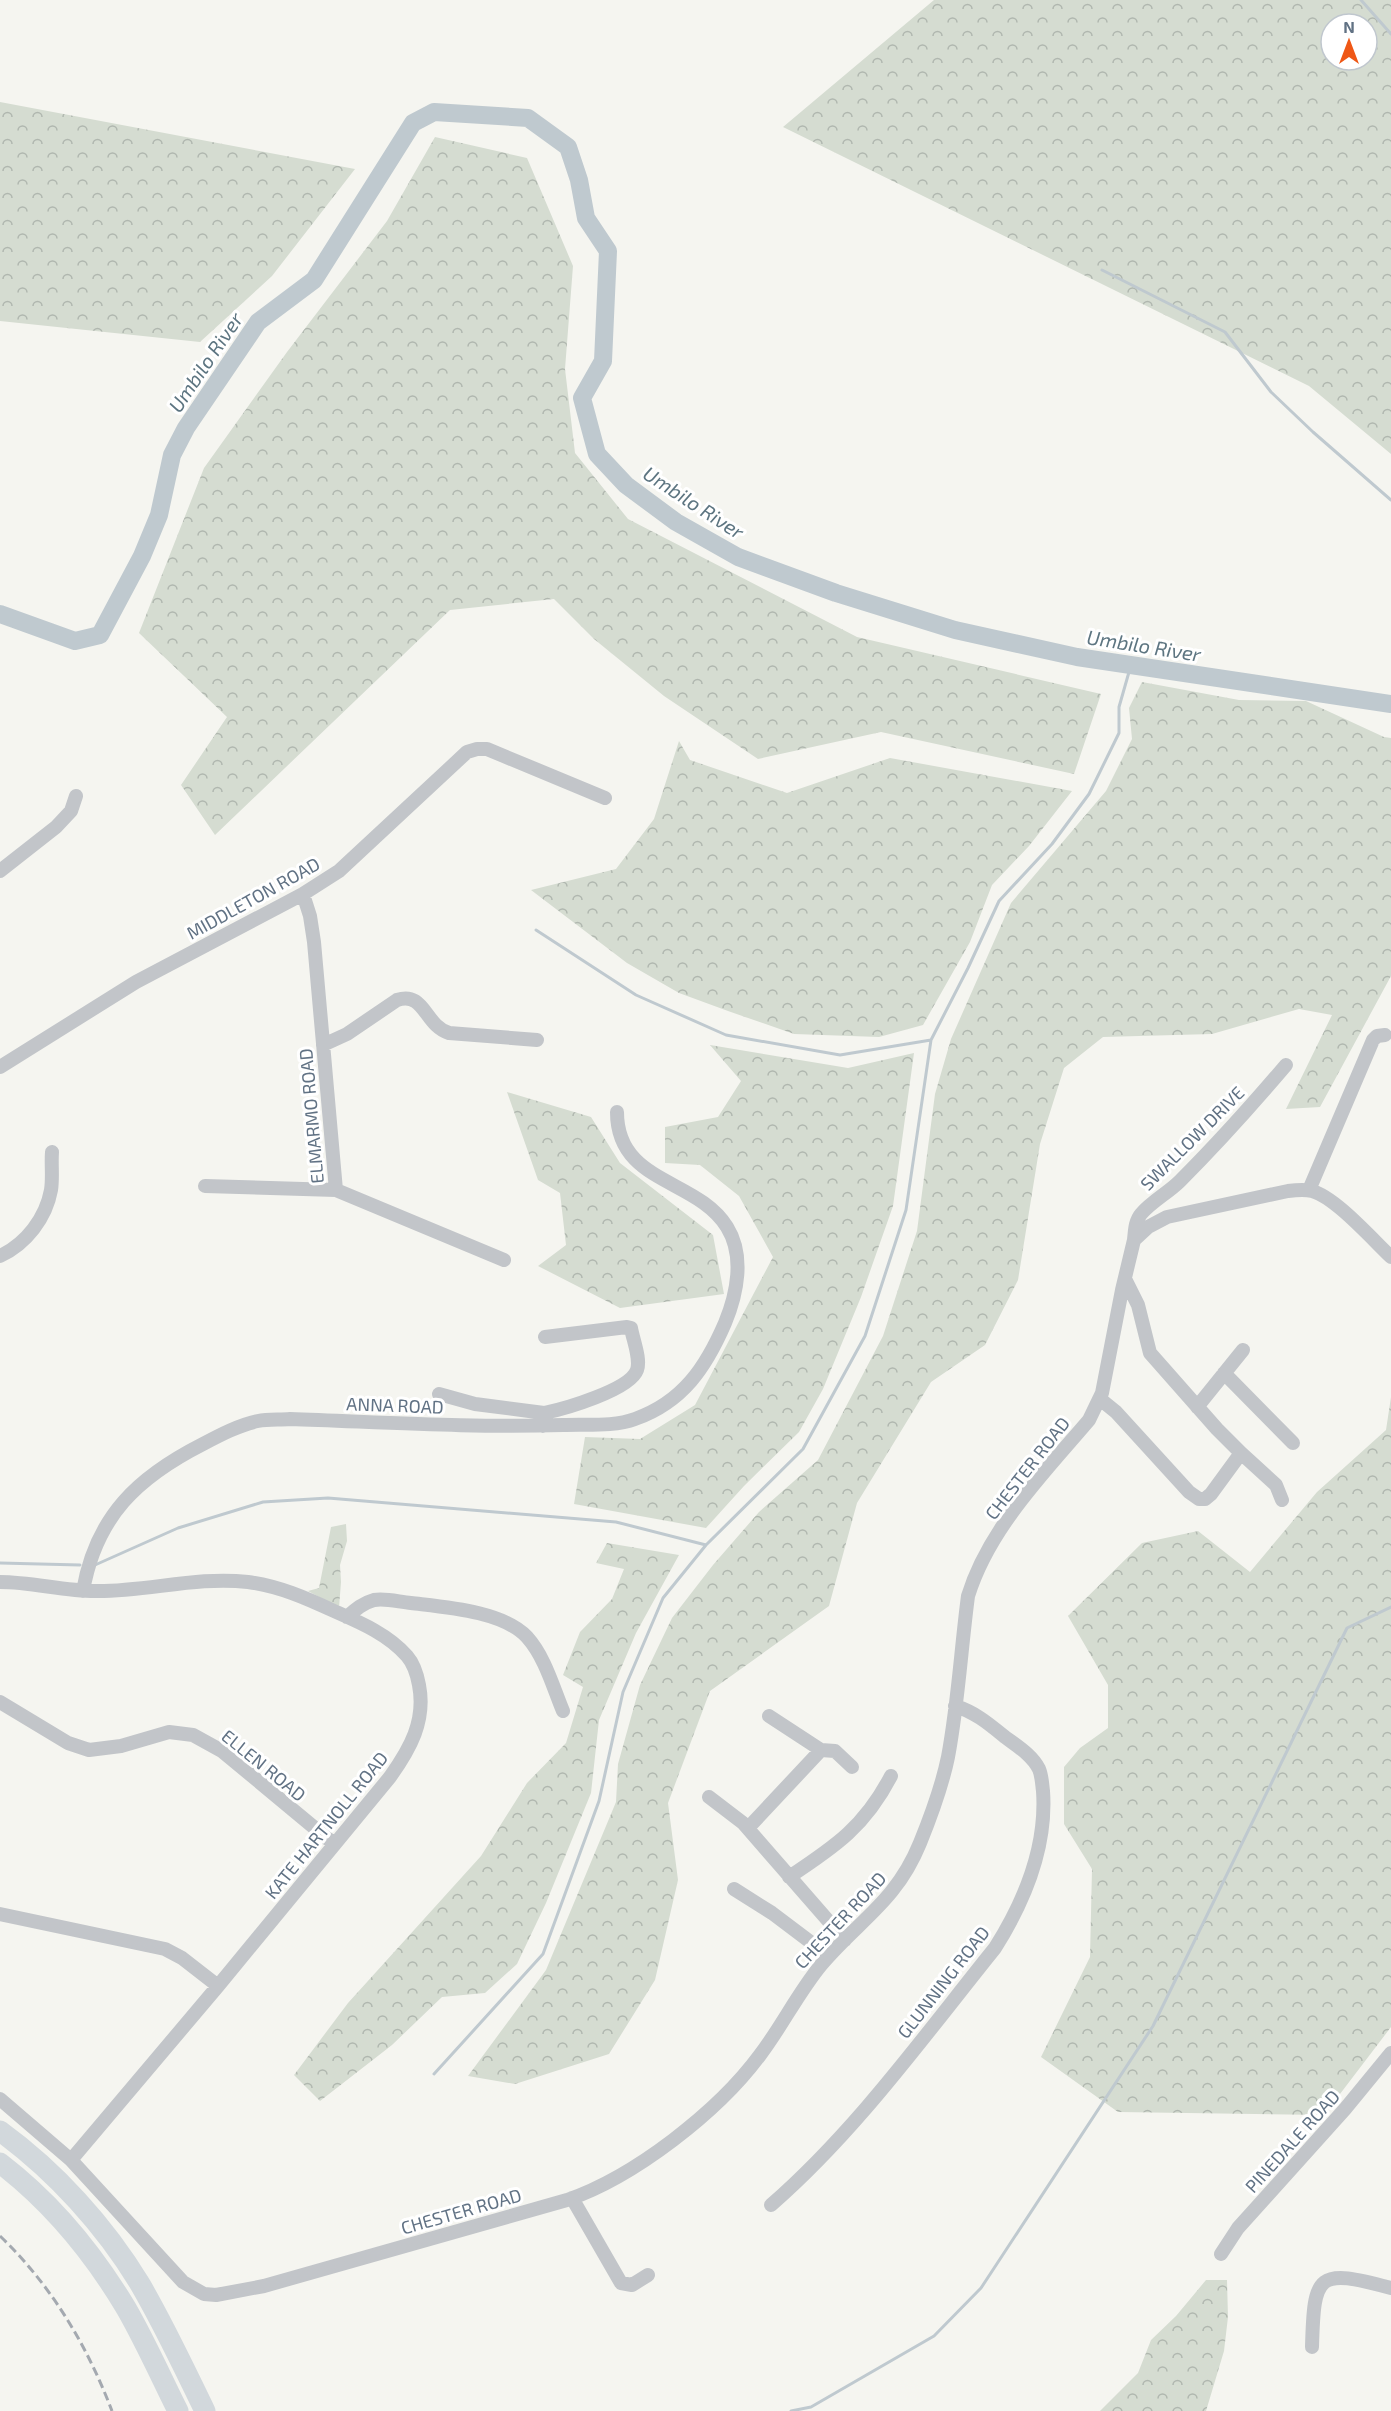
<svg xmlns="http://www.w3.org/2000/svg" width="1391" height="2411" font-family="'Exo 2',sans-serif">
<style>
.forest{fill:url(#forest-crowns);fill-rule:evenodd}
.lines{fill:none;stroke-linecap:round;stroke-linejoin:round}
.stream{stroke:#bfc9cf;stroke-width:3}
.river{stroke:#bfc9cf;stroke-width:18}
.minor{stroke:#c2c5c9;stroke-width:14}
.highway{stroke:#d2d8dc;stroke-width:21}
.rail{stroke:#a4a9b0;stroke-width:3;stroke-dasharray:9 4.5;stroke-linecap:butt}
.labels{text-anchor:middle;dominant-baseline:central;stroke-width:6;stroke-linejoin:round;paint-order:stroke}
.street-label{font-size:18px;fill:#617284;stroke:#fff}
.water-label{font-size:20px;font-style:italic;fill:#5d7581;stroke:#fff}
</style>
<defs>
<pattern id="forest-crowns" width="20" height="18" patternUnits="userSpaceOnUse" patternTransform="scale(1.5)"><rect width="20" height="18" fill="#d5dcd1"/><path d="M2 6a3 3 0 1 1 6 0M12 15a3 3 0 1 1 6 0" fill="none" stroke="#b0b7af"/></pattern>
</defs>
<rect width="100%" height="100%" fill="#f5f5f0"/>
<path class="forest" d="M 934,0 L 1391,0 L 1391,454 L 1309,386 L 783,127 ZM 1331,24 L 1367,24 L 1367,60 L 1331,60 Z
M 0,102 L 355,169 L 272,276 L 200,342 L 0,321 Z
M 435,137 L 527,158 L 573,266 L 565,369 L 575,453 L 628,519 L 857,637 L 1101,694 L 1074,774 L 881,732 L 758,759 L 664,696 L 594,639 L 554,599 L 450,610 L 215,835 L 181,785 L 227,717 L 139,633 L 204,468 L 287,352 L 387,221 Z
M 1142,682 L 1239,700 L 1306,701 L 1384,737 L 1391,738 L 1391,976 L 1320,1107 L 1286,1109 L 1332,1015 L 1299,1009 L 1212,1034 L 1103,1037 L 1064,1068 L 1040,1144 L 1018,1280 L 985,1345 L 931,1382 L 857,1503 L 829,1606 L 710,1691 L 668,1803 L 678,1880 L 655,1980 L 609,2054 L 515,2084 L 468,2076 L 546,1970 L 616,1802 L 618,1764 L 640,1685 L 672,1618 L 713,1565 L 759,1512 L 818,1460 L 883,1336 L 917,1231 L 935,1094 L 951,1039 L 1011,903 L 1106,791 L 1132,739 L 1129,708 Z
M 679,741 L 690,760 L 787,793 L 890,758 L 1072,791 L 1029,846 L 992,885 L 970,942 L 923,1025 L 879,1037 L 794,1034 L 728,1011 L 679,993 L 627,963 L 531,890 L 616,869 L 654,819 Z
M 710,1045 L 848,1068 L 914,1053 L 893,1206 L 861,1297 L 823,1389 L 799,1432 L 744,1486 L 706,1528 L 574,1504 L 585,1437 L 640,1439 L 695,1405 L 773,1257 L 739,1196 L 700,1165 L 665,1163 L 665,1127 L 718,1117 L 741,1081 Z
M 507,1092 L 591,1117 L 620,1163 L 713,1235 L 724,1294 L 620,1308 L 538,1266 L 566,1245 L 560,1193 L 538,1180 Z
M 1391,1397 L 1391,2027 L 1324,2115 L 1118,2112 L 1041,2057 L 1090,1957 L 1092,1869 L 1064,1824 L 1064,1767 L 1080,1748 L 1108,1728 L 1108,1685 L 1068,1616 L 1142,1543 L 1198,1531 L 1250,1572 L 1317,1492 L 1386,1430 Z
M 346,1524 L 347,1541 L 340,1565 L 341,1582 L 339,1608 L 308,1591 L 319,1588 L 331,1527 Z
M 607,1543 L 679,1555 L 636,1633 L 599,1720 L 591,1793 L 546,1903 L 517,1964 L 485,1993 L 442,1997 L 392,2045 L 320,2101 L 294,2075 L 348,2003 L 481,1856 L 527,1783 L 566,1743 L 583,1687 L 563,1675 L 580,1632 L 612,1599 L 624,1569 L 596,1563 Z
M 1206,2280 L 1227,2280 L 1228,2317 L 1224,2351 L 1206,2411 L 1100,2411 L 1138,2373 L 1151,2340 L 1176,2316 Z"/>
<g class="lines">
<path class="stream" d="M 1361,0 L 1391,34
M 1102,270 L 1225,332 L 1271,392 L 1313,432 L 1391,500
M 536,930 L 636,995 L 726,1035 L 840,1055 L 931,1040
M 0,1563 L 80,1565
M 95,1565 L 178,1528 L 263,1502 L 328,1498 L 616,1522 L 706,1545
M 434,2074 L 543,1954 L 599,1801 L 623,1692 L 663,1598 L 706,1545 L 803,1449 L 865,1336 L 906,1210 L 931,1040 L 968,968 L 999,901 L 1052,844 L 1089,794 L 1119,733 L 1119,707 L 1131,665
M 791,2411 L 811,2407 L 934,2336 L 981,2288 L 1153,2026 L 1347,1628 L 1391,1607"/>
<path class="river" d="M 0,614 L 75,641 L 100,635 L 142,556 L 159,515 L 172,455 L 186,428 L 258,322 L 314,280 L 413,123 L 434,112 L 528,118 L 568,147 L 579,180 L 586,218 L 608,251 L 603,361 L 582,398 L 597,454 L 626,485 L 676,522 L 738,557 L 836,593 L 955,630 L 1077,657 L 1391,704"/>
<path class="minor" d="M 0,871 L 56,827 L 71,811 L 76,796
M 303,894 L 310,916 L 314,942 L 336,1190 L 504,1260
M 323,1045 L 347,1034 L 397,1000 C 425,991 424,1025 449,1033 L 537,1040
M 0,1067 L 136,982 L 303,894 L 339,871 L 467,752 L 477,749 L 487,749 L 605,798
M 205,1186 L 336,1190
M 1309,1190 L 1373,1040 L 1377,1036 L 1385,1035
M 1134,1240 C 1135,1231 1135,1221 1141,1214 C 1152,1201 1168,1193 1180,1181 C 1217,1144 1252,1105 1286,1065
M 0,1256 C 26,1244 46,1218 51,1190 C 53,1178 51,1164 52,1152
M 1224,1373 L 1293,1443
M 439,1394 L 475,1404 L 544,1413
M 1100,1399 L 1116,1412 L 1189,1492 L 1199,1499 L 1205,1499 L 1211,1494 L 1241,1453 L 1217,1429 L 1150,1353 L 1138,1305 L 1125,1279
M 1197,1407 L 1243,1350
M 543,1426 L 544,1413 C 564,1409 630,1390 637,1370 C 641,1359 633,1340 631,1328 L 627,1327 L 545,1337
M 1241,1453 L 1276,1485 L 1282,1500
M 0,1582 C 32,1582 63,1591 95,1591 C 146,1592 196,1576 248,1582 C 279,1586 306,1598 334,1611 C 359,1622 388,1634 407,1656 C 414,1664 417,1674 419,1685 C 426,1721 410,1749 390,1777 L 218,1986 L 71,2160
M 83,1591 C 96,1516 138,1477 203,1444 C 220,1435 239,1425 258,1421 C 268,1419 280,1420 290,1419 C 381,1422 472,1428 563,1425 C 586,1424 614,1427 635,1419 C 683,1402 706,1367 725,1323 C 737,1294 745,1256 727,1227 C 697,1178 617,1184 617,1112
M 347,1617 C 356,1609 363,1603 374,1600 C 386,1598 399,1602 411,1603 C 444,1607 503,1611 527,1637 C 545,1657 553,1687 563,1711
M 0,1702 L 68,1743 L 89,1750 L 121,1746 L 169,1732 L 193,1735 L 222,1751 L 334,1844
M 769,1716 L 821,1750 L 835,1751 L 852,1767
M 709,1797 L 743,1823 L 845,1940
M 748,1828 L 821,1750
M 789,1877 C 836,1846 865,1826 891,1776
M 734,1889 L 772,1913 L 829,1956
M 0,1914 L 165,1949 L 182,1958 L 218,1986
M 0,2099 L 71,2160 L 183,2282 L 204,2294 L 216,2295 L 264,2286 L 567,2200 C 634,2177 718,2112 760,2055 C 782,2026 798,1993 821,1965 C 859,1920 896,1902 920,1843 C 931,1816 942,1786 948,1757 C 958,1704 961,1649 968,1596 C 989,1528 1044,1473 1089,1420 L 1102,1393 L 1122,1290 L 1134,1240 L 1148,1227 L 1167,1217 L 1288,1191 C 1296,1190 1304,1189 1312,1191 C 1335,1197 1372,1239 1391,1257
M 572,2198 L 621,2283 L 632,2285 L 648,2275
M 771,2205 C 856,2131 924,2036 995,1948 C 1024,1902 1047,1847 1043,1791 C 1042,1784 1042,1776 1039,1769 C 1032,1755 1017,1746 1005,1737 C 989,1724 975,1712 955,1706
M 1221,2254 L 1238,2228 L 1345,2109 L 1391,2053
M 1312,2347 C 1314,2273 1317,2268 1391,2288"/>
<path class="highway" d="M 0,2131 C 55,2171 105,2226 140,2284 C 164,2325 184,2368 205,2411
M 0,2163 C 51,2202 93,2253 126,2308 C 145,2341 161,2377 178,2411"/>
<path class="rail" d="M 0,2236 C 51,2285 87,2345 112,2411"/>
</g>
<g class="labels">
<g class="street-label">
<text transform="translate(253 898) rotate(-29)">MIDDLETON ROAD</text>
<text transform="translate(311 1116) rotate(-95)">ELMARMO ROAD</text>
<text transform="translate(1192 1138) rotate(-45)">SWALLOW DRIVE</text>
<text transform="translate(395 1405) rotate(2)">ANNA ROAD</text>
<text transform="translate(1027 1468) rotate(-52)">CHESTER ROAD</text>
<text transform="translate(264 1765) rotate(39)">ELLEN ROAD</text>
<text transform="translate(326 1825) rotate(-51)">KATE HARTNOLL ROAD</text>
<text transform="translate(840 1920) rotate(-47)">CHESTER ROAD</text>
<text transform="translate(943 1982) rotate(-52)">GLUNNING ROAD</text>
<text transform="translate(1292 2141) rotate(-48)">PINEDALE ROAD</text>
<text transform="translate(461 2211) rotate(-16)">CHESTER ROAD</text>
</g>
<g class="water-label">
<text transform="translate(205 362) rotate(-56)">Umbilo River</text>
<text transform="translate(694 502) rotate(33)">Umbilo River</text>
<text transform="translate(1144 645) rotate(9)">Umbilo River</text>
</g>
</g>
<g transform="translate(1349 42)"><circle r="28" fill="#ffffff" stroke="#c0c7ce" stroke-width="1.5"/>
<path d="M0-4.5L10 22L0 15L-10 22Z" fill="#ef5716"/>
<text y="-9" font-size="16" font-weight="bold" text-anchor="middle" fill="#617284">N</text>
</g>
</svg>
